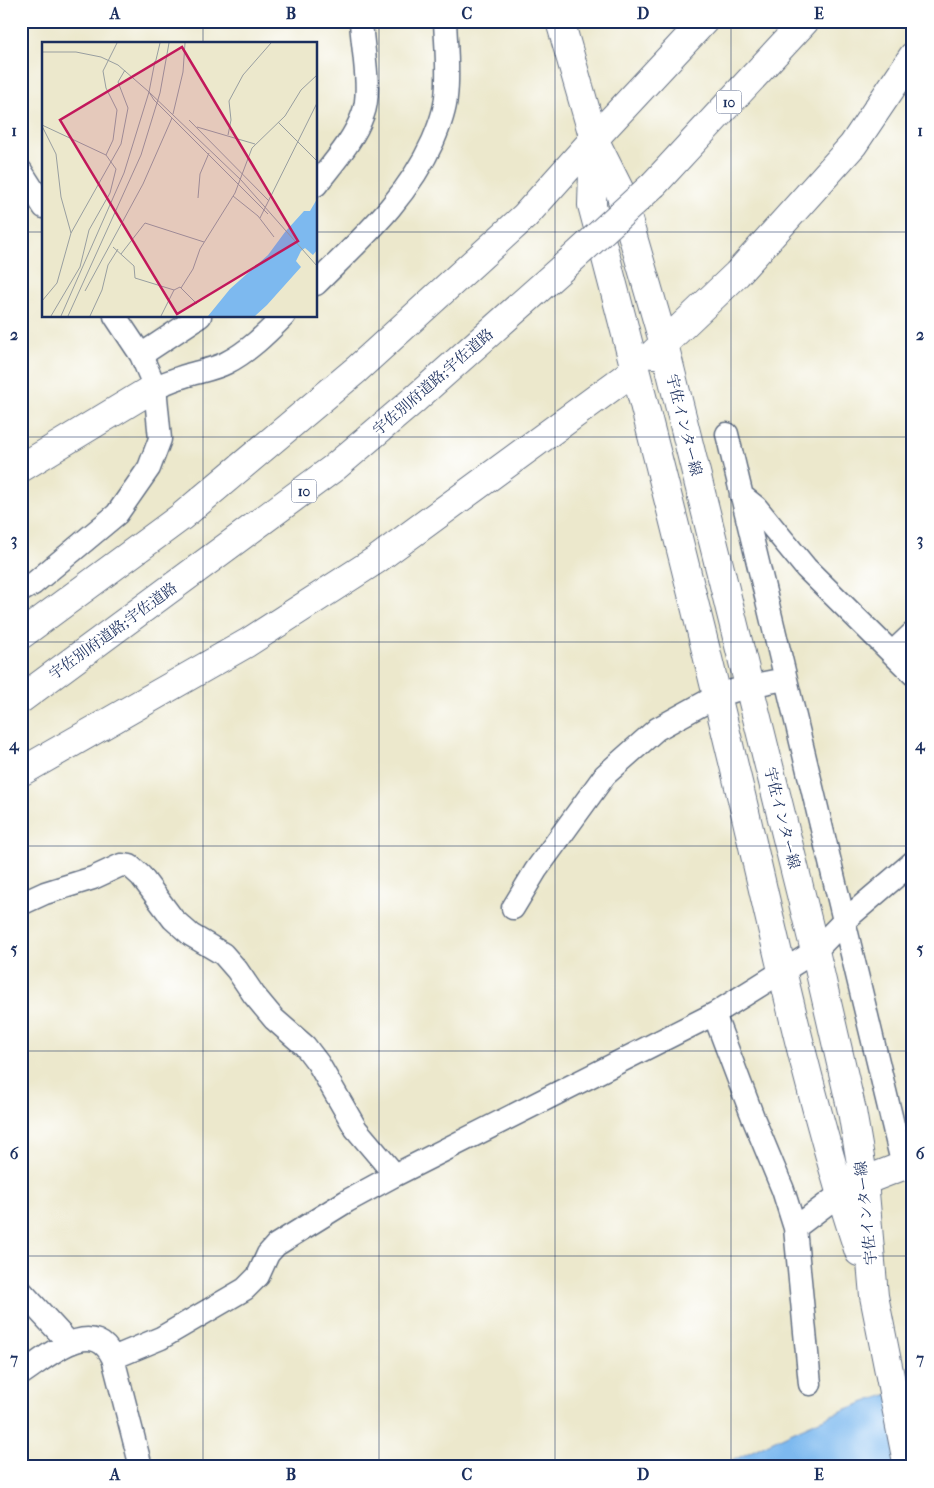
<svg xmlns="http://www.w3.org/2000/svg" width="934" height="1488" font-family="'IM FELL French Canon','Noto Serif JP',serif">
<style>
.water{fill:#7db9ef;stroke:#4c74a6}
.lines{fill:none;stroke-linecap:round;stroke-linejoin:round}
.minor-casing{stroke:#647084;stroke-width:25}
.tertiary-casing{stroke:#647084;stroke-width:30}
.secondary-casing{stroke:#647084;stroke-width:30}
.motorway-casing{stroke:#647084;stroke-width:30}
.minor{stroke:#fff;stroke-width:22}
.tertiary{stroke:#fff;stroke-width:28}
.secondary{stroke:#fff;stroke-width:28}
.motorway{stroke:#fff;stroke-width:28}
.motorway-bridge-casing{stroke:#647084;stroke-width:30;stroke-linecap:butt}
.motorway-bridge{stroke:#fff;stroke-width:28}
.grid{fill:none;stroke:#1b2f5e;stroke-width:1;stroke-opacity:0.55}
.labels{text-anchor:middle;dominant-baseline:central;stroke-width:4.5;stroke-linejoin:round;paint-order:stroke}
.shield{fill:#fff;stroke:#5f6d8e;stroke-width:1}
.shield-label{font-size:14px;font-weight:bold;fill:#1b2f5e}
.street-label{font-size:15px;fill:#1b2f5e;stroke:#fff}
.inset-road{fill:none;stroke:#989ea0;stroke-width:1}
.view{fill:#c2185b;fill-opacity:0.15;stroke:#c2185b;stroke-width:2.5}
.inset-edge{fill:none;stroke:#1b2f5e;stroke-width:2.5}
.neatline{fill:none;stroke:#1b2f5e;stroke-width:2}
.grid-label{font-size:16px;text-anchor:middle;font-weight:bold;fill:#1b2f5e}
</style>
<rect width="100%" height="100%" fill="#fff"/>
<filter id="ink" filterUnits="userSpaceOnUse"><feTurbulence type="fractalNoise" baseFrequency=".02" numOctaves="2"/><feDisplacementMap in="SourceGraphic" scale="10" xChannelSelector="R" yChannelSelector="G"/><feConvolveMatrix kernelMatrix="1 2 1 2 8 2 1 2 1" color-interpolation-filters="sRGB"/></filter>
<filter id="wash" filterUnits="userSpaceOnUse"><feTurbulence type="fractalNoise" baseFrequency=".0096" numOctaves="4" result="noise"/><feDisplacementMap in="SourceGraphic" scale="20" xChannelSelector="R" yChannelSelector="G"/><feGaussianBlur stdDeviation="1.12" result="paint"/><feColorMatrix in="noise" values="0 0 0 0 0 0 0 0 0 0 0 0 0 0 0 0 0 1.4 0 .05"/><feComposite in="paint" operator="in"/></filter>
<g filter="url(#wash)">
<rect width="100%" height="100%" fill="#ece8cc"/>
<path class="water" d="M 913,1387 L 913,1467 L 720,1467 C 782,1436 846,1405 913,1387 Z"/>
</g>
<g filter="url(#ink)">
<g class="lines">
<g class="minor-casing">
<path id="minor" d="M 21,171 L 44,207
M 316,185 C 333,163 354,140 363,114 C 372,92 362,46 361,21
M 316,284 C 361,239 407,199 433,141 C 439,127 445,112 446,97 C 449,72 446,46 445,21
M 141,355 L 200,316
M 155,387 C 166,383 177,378 188,375 C 201,371 214,369 226,363 C 248,352 266,334 284,316
M 727,434 L 903,1166
M 741,495 L 756,507 L 806,568 L 913,674
M 21,591 L 33,584 L 117,514 L 149,468 L 160,439 L 155,387 L 141,355 L 115,316
M 892,653 L 913,633
M 21,904 L 45,893 L 93,878 L 121,865 L 130,866 L 141,876 L 173,919 L 191,935 L 223,954 L 237,970 L 254,995 L 274,1019 L 305,1046 L 318,1063 L 356,1129 L 395,1175
M 513,908 L 536,870 L 605,775 L 657,729 L 717,696 L 749,686 L 785,679
M 714,1014 L 754,1120 L 783,1190 L 795,1228 L 810,1384
M 795,1228 L 840,1194
M 21,1291 L 69,1343
M 113,1358 L 161,1338 L 245,1289 L 258,1276 L 268,1254 L 276,1245 L 347,1201 L 395,1175 L 714,1014 L 815,951 L 844,921 L 913,862
M 21,1374 C 46,1358 93,1314 113,1358 L 141,1467"/>
</g>
<g class="tertiary-casing">
<path id="tertiary" d="M 560,21 L 594,139
M 21,468 L 155,387
M 843,1192 L 864,1181 L 913,1162"/>
</g>
<g class="secondary-casing">
<path id="secondary" d="M 704,21 L 594,139 L 592,205 C 644,401 694,598 741,795 C 777,948 810,1103 859,1252
M 594,139 L 619,189 L 664,344 L 815,951 L 852,1111 L 864,1181 L 874,1296 L 908,1467
M 653,354 L 737,274 L 853,145 L 913,56"/>
</g>
<g class="motorway-casing">
<path id="motorway" d="M 654,184 L 805,21
M 21,635 L 181,517 L 356,370 L 525,216 L 594,139
M 21,699 L 335,467 L 415,399 L 569,262
M 21,772 L 247,643 L 376,560 L 635,370"/>
</g>
<use href="#minor" class="minor"/>
<use href="#tertiary" class="tertiary"/>
<use href="#secondary" class="secondary"/>
<use href="#motorway" class="motorway"/>
<g class="motorway-bridge-casing">
<path id="motorway-bridge" d="M 569,262 L 654,184"/>
</g>
<use href="#motorway-bridge" class="motorway-bridge"/>
</g>
</g>
<path class="grid" d="M 203,21 L 203,44M 379,21 L 379,1467M 555,21 L 555,1467M 731,21 L 731,1467M 21,232 L 44,232M 316,232 L 913,232M 203,316 L 203,1467M 21,437 L 913,437M 21,642 L 913,642M 21,846 L 913,846M 21,1051 L 913,1051M 21,1256 L 913,1256"/>
<g class="labels">
<g class="shield">
<rect x="716.5" y="90.5" width="25" height="23" rx="4"/>
<rect x="291.5" y="479.5" width="25" height="23" rx="4"/>
</g>
<g class="shield-label">
<text x="729" y="102">10</text>
<text x="304" y="491">10</text>
</g>
<g class="street-label">
<text transform="translate(433 382) rotate(-41)">宇佐別府道路;宇佐道路</text>
<text transform="translate(684 425) rotate(76)">宇佐インター線</text>
<text transform="translate(113 631) rotate(-36)">宇佐別府道路;宇佐道路</text>
<text transform="translate(782 818) rotate(76)">宇佐インター線</text>
<text transform="translate(866 1213) rotate(-96)">宇佐インター線</text>
</g>
</g>
<g transform="translate(42 42)">
<rect width="275" height="275" fill="#ece8cc"/>
<path d="M 275,157 L 275,208 L 271,213 L 263,206 L 259,209 L 254,219 L 259,225 L 225,263 L 213,274 L 166,274 L 188,247 L 226,213 L 243,190 L 262,169 L 268,169 Z" fill="#7db9ef"/>
<path class="inset-road" d="M 0,10 L 34,10 L 59,15 L 76,23 L 107,50M 113,19 L 107,50 L 112,58 L 226,172M 113,22 L 118,1M 107,50 L 199,138 L 275,224M 131,72 L 141,30 L 143,1M 147,78 L 227,159M 236,80 L 275,119M 0,83 L 64,113 L 74,127 L 68,151 L 47,188 L 38,225 L 9,274M 0,84 L 14,112 L 19,155 L 29,191M 155,85 L 213,102M 186,93 L 189,78 L 187,59 L 201,33 L 229,1M 64,113 L 71,98 L 75,68 L 64,46 L 61,29 L 75,1M 191,154 L 216,174 L 232,195M 156,156 L 158,132 L 167,111M 218,176 L 275,61M 71,205 L 92,224 L 93,236 L 132,248 L 138,245 L 155,262M 79,212 L 103,181 L 162,200M 139,246 L 151,227 L 158,207 L 193,151 L 210,106 L 243,74 L 259,48 L 275,33M 43,249 L 101,142 L 130,76M 0,259 L 15,241 L 29,191 L 79,102 L 86,66 L 76,40 L 83,28M 19,274 L 82,131 L 107,50M 26,274 L 99,113 L 118,51 L 127,1M 48,274 L 60,248 L 66,223 L 76,207M 119,274 L 132,248"/>
<path class="view" d="M 140,5 L 256,199 L 135,272 L 18,78 Z"/>
<rect width="275" height="275" class="inset-edge"/>
</g>
<rect width="934" height="1488" fill="none" stroke="#fff" stroke-width="55"/>
<rect x="28" y="28" width="878" height="1432" class="neatline"/>
<g class="grid-label">
<text x="115" y="19">A</text>
<text x="291" y="19">B</text>
<text x="467" y="19">C</text>
<text x="643" y="19">D</text>
<text x="819" y="19">E</text>
<text x="14" y="136">1</text>
<text x="920" y="136">1</text>
<text x="14" y="340">2</text>
<text x="920" y="340">2</text>
<text x="14" y="545">3</text>
<text x="920" y="545">3</text>
<text x="14" y="750">4</text>
<text x="920" y="750">4</text>
<text x="14" y="954">5</text>
<text x="920" y="954">5</text>
<text x="14" y="1159">6</text>
<text x="920" y="1159">6</text>
<text x="14" y="1364">7</text>
<text x="920" y="1364">7</text>
<text x="115" y="1480">A</text>
<text x="291" y="1480">B</text>
<text x="467" y="1480">C</text>
<text x="643" y="1480">D</text>
<text x="819" y="1480">E</text>
</g>
</svg>
